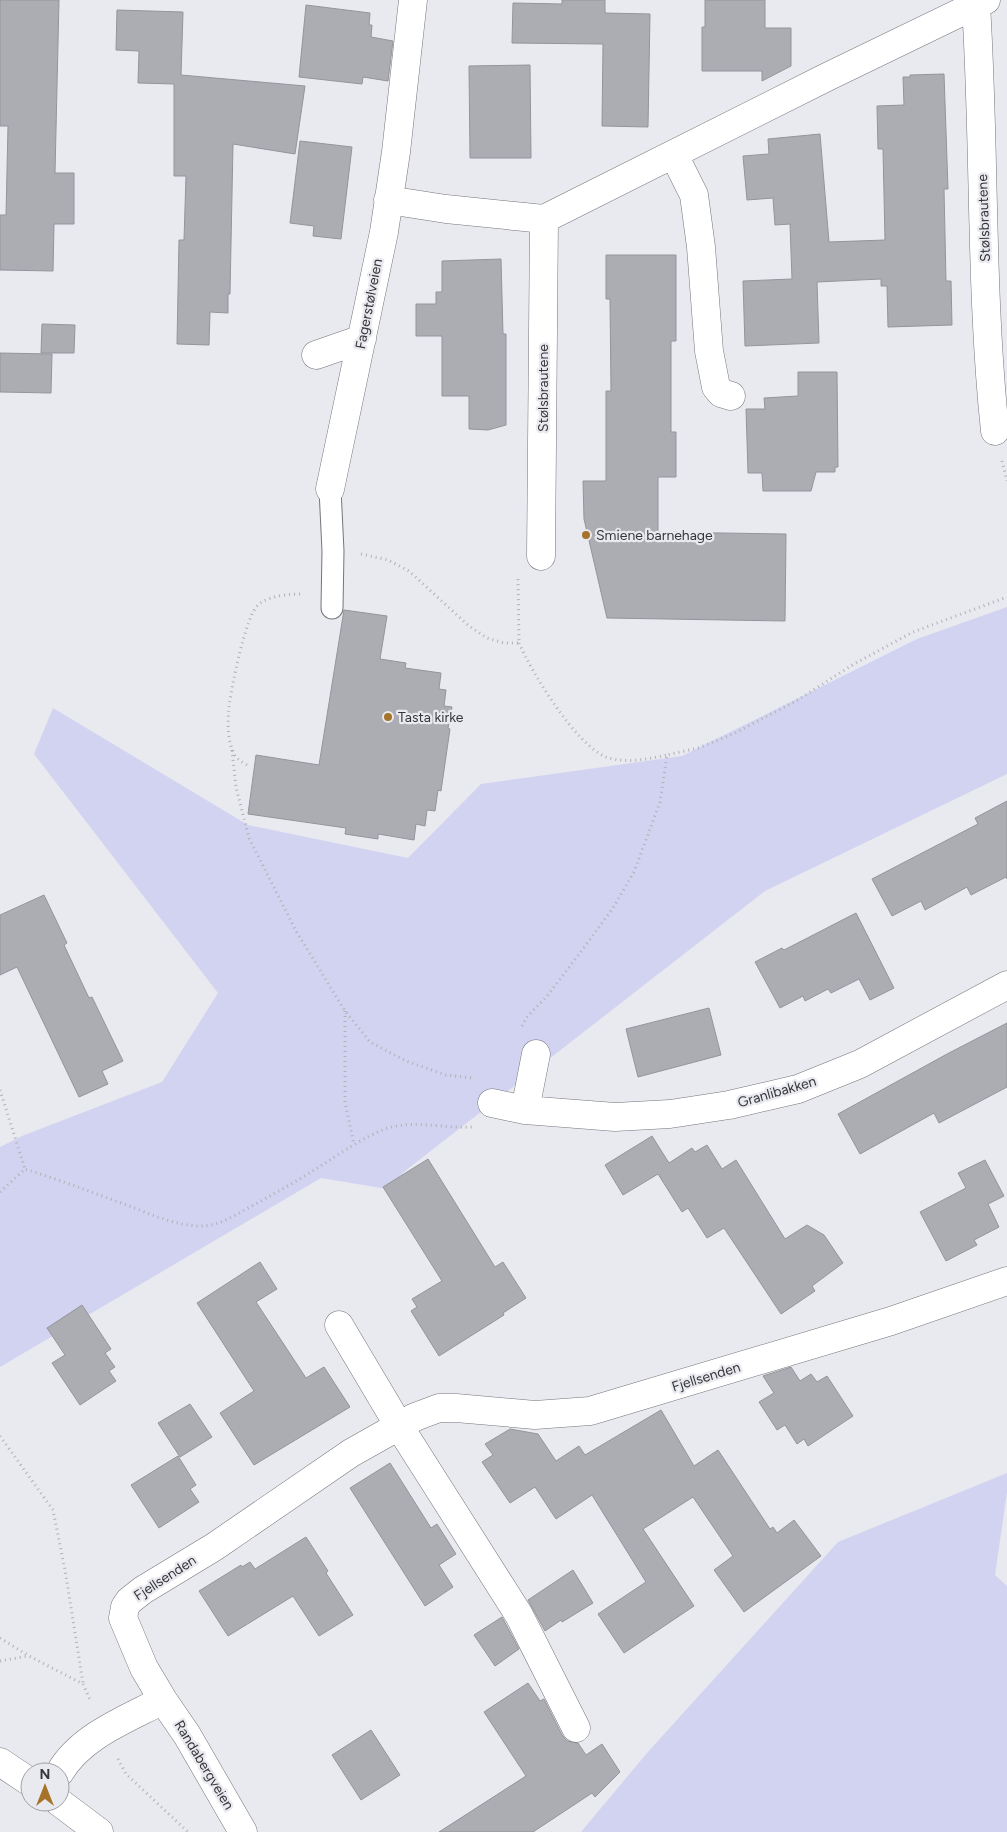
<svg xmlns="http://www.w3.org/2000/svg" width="1007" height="1832" font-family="Figtree,sans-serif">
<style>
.green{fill:#d2d3f0}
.building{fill:#acadb3;stroke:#94959b}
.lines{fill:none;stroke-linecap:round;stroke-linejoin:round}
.service-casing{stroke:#75757b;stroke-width:23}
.minor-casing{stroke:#75757b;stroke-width:29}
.secondary-casing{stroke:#75757b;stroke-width:29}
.path{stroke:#b0b0b5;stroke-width:3;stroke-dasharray:1 4;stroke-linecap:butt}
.service{stroke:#fff;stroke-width:21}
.minor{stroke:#fff;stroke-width:28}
.secondary{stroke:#fff;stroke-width:28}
.poi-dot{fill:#a5742a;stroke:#e9e9f0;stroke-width:2}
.labels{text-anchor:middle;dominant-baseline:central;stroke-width:4.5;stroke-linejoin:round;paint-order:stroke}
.street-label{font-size:14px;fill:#363639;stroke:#e9e9f0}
.poi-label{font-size:14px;fill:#363639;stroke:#e9e9f0;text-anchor:start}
</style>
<rect width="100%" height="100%" fill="#e9e9f0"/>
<path class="green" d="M 1007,607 L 1007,774 L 765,891 L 405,1171 L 387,1189 L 321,1178 L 0,1367 L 0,1147 L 22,1136 L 162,1082 L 218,993 L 34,754 L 53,708 L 248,825 L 408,858 L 481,784 L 682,756 L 917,639 Z
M 1007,1473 L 1007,1492 L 995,1575 L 1007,1586 L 1007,1832 L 581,1832 L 647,1753 L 838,1542 Z"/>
<path class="building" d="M 0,0 L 59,0 L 55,173 L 74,173 L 74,224 L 54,224 L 53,271 L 0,270 L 0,215 L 6,215 L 8,126 L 0,126 Z
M 562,0 L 605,0 L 605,13 L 650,14 L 648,127 L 602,126 L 603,44 L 512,43 L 513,3 L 562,4 Z
M 705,0 L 765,0 L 765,28 L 791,28 L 791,66 L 762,81 L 762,71 L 702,71 L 702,27 L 705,27 Z
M 306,5 L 370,13 L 369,25 L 372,25 L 371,37 L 393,41 L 388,81 L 363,77 L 362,84 L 299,77 Z
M 117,10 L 183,12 L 181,75 L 305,86 L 295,154 L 233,144 L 230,294 L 228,294 L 228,313 L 210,312 L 209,345 L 177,344 L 179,240 L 184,240 L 186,176 L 174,176 L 174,84 L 138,83 L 139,51 L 116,50 Z
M 530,65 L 531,158 L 470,158 L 469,66 Z
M 944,74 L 948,189 L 944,189 L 946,281 L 951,281 L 952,325 L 888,327 L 887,286 L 881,286 L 881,279 L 817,282 L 819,343 L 745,346 L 743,281 L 792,279 L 790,224 L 775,225 L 773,198 L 747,200 L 743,156 L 769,154 L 768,139 L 820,134 L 829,242 L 885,240 L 883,149 L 878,149 L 877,106 L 904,105 L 903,77 L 910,77 L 910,75 Z
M 300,141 L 352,147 L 341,239 L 313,236 L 314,226 L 290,223 Z
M 606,255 L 676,255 L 676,341 L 671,341 L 671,432 L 676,432 L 676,477 L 658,477 L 658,532 L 786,534 L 785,621 L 607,618 L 584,519 L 583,481 L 606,481 L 606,391 L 611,391 L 610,299 L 606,299 Z
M 501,259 L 503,334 L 506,334 L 506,425 L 488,430 L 469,429 L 469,396 L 442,396 L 442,336 L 416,336 L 416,304 L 436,304 L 436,292 L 442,292 L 442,261 Z
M 42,324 L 75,325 L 74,353 L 41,353 Z
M 0,353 L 52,354 L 51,393 L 0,392 Z
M 798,372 L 837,372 L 838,467 L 835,467 L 835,472 L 816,472 L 811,491 L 763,491 L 762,473 L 748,473 L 746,409 L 765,409 L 764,398 L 798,396 Z
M 344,610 L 387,616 L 380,659 L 406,663 L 405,668 L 441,673 L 439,689 L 446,690 L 444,706 L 452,707 L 448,728 L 450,729 L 441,791 L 438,790 L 435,811 L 427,810 L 425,826 L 416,824 L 414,840 L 378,834 L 378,839 L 345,834 L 346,828 L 248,814 L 256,755 L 319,765 Z
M 1007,801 L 1007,879 L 1006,877 L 971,895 L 967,887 L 925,910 L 921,901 L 892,916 L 872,879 L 978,824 L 975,818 Z
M 44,895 L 67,943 L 64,945 L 89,998 L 92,997 L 123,1061 L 102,1071 L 108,1084 L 79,1097 L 17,967 L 0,975 L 0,915 Z
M 856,913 L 894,988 L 870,1000 L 859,979 L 831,993 L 828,989 L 805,1001 L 803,996 L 780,1008 L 755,962 L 782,948 L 784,950 Z
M 709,1008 L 721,1055 L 638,1077 L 626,1029 Z
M 1007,1023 L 1007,1087 L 939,1123 L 934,1113 L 860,1154 L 838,1114 L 947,1054 Z
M 652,1136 L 669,1163 L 692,1148 L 695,1152 L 707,1145 L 722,1169 L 736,1160 L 785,1239 L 807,1225 L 824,1235 L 843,1263 L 812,1286 L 815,1291 L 781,1314 L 724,1228 L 707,1238 L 688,1208 L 682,1212 L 658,1174 L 623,1195 L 605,1165 Z
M 428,1159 L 495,1267 L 503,1262 L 526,1298 L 503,1313 L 504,1315 L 439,1356 L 411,1311 L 417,1307 L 412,1299 L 442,1281 L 383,1187 Z
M 985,1160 L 1004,1196 L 988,1204 L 999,1227 L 974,1240 L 977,1245 L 946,1261 L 920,1212 L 966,1188 L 958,1173 Z
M 260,1262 L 277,1289 L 256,1302 L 306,1378 L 324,1367 L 350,1407 L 254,1465 L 220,1413 L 254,1391 L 197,1303 Z
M 82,1305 L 111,1349 L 105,1353 L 115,1367 L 109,1371 L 116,1381 L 80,1405 L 52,1363 L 65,1355 L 47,1328 Z
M 791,1367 L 800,1381 L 811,1374 L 817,1382 L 827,1376 L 853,1416 L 808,1446 L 804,1439 L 797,1444 L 785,1425 L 777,1430 L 759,1402 L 774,1393 L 763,1376 Z
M 190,1404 L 212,1437 L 180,1457 L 158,1423 Z
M 661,1410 L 694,1466 L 718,1450 L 770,1529 L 773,1527 L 777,1533 L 794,1520 L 821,1556 L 744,1612 L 714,1570 L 733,1556 L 693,1497 L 643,1529 L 694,1606 L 624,1653 L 598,1614 L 646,1582 L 592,1495 L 556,1519 L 535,1487 L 510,1503 L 482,1462 L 493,1455 L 485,1444 L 510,1429 L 538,1434 L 556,1461 L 579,1446 L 585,1455 Z
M 178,1456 L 196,1485 L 190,1489 L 199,1502 L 159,1528 L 131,1485 Z
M 390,1463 L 431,1528 L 437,1524 L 456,1554 L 439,1565 L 453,1587 L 425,1606 L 350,1488 Z
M 306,1537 L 328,1571 L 326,1573 L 353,1615 L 319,1636 L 293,1596 L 228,1636 L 199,1591 L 241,1565 L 242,1567 L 250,1562 L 255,1569 Z
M 573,1570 L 593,1603 L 562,1622 L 561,1620 L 545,1631 L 528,1600 Z
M 502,1617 L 519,1649 L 495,1666 L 474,1635 Z
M 528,1683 L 540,1701 L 544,1699 L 562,1735 L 567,1741 L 578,1743 L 586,1755 L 602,1744 L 620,1772 L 595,1797 L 592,1793 L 533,1832 L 439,1832 L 526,1776 L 484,1712 Z
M 371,1730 L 400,1775 L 361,1800 L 332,1755 Z"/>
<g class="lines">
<g class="service-casing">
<path id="service" d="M 330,489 L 333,551 L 332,608"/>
</g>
<g class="minor-casing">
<path id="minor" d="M 976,5 C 985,147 980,290 995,431
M 674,155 L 694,195 L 701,247 L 709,351 L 716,387 L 721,393 L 731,396
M 388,200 L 446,209 L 544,219 L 827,77 L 986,0
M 316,355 L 362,339
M 330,489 L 384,232 L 396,152 L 413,0
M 541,556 L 544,219
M 492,1103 L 525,1110 L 615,1117 L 670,1114 L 729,1105 L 798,1089 L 860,1064 L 1007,985
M 525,1110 L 536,1054
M 339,1325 L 399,1426 L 519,1615 L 576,1728
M 163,1700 L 187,1735 L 243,1832
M 60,1772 C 81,1736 127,1719 163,1700 L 144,1668 L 123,1618 L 125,1607 L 129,1601 L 143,1590 L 214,1547 L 351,1453 L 415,1417 L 439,1408 L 456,1408 L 535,1415 L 590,1411 L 891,1321 L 1007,1281"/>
</g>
<g class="secondary-casing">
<path id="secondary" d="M 0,1762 L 30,1782
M 59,1802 L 99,1832"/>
</g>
<path class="path" d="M 1002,461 L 1007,481
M 361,554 L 388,560 L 409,571 L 469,626 L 487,638 L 504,643 L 519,643 L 518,579
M 519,643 C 532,673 576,745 606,757 C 626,764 647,759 667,755
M 232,750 L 236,787 L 249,838 L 296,931 L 345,1011 L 370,1042 L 406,1061 L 446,1075 L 472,1078
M 247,765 C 240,761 234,757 232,749 C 227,736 228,720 229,707 C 231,689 246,613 259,604 C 271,595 290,594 304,594
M 345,1011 L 345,1102 L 354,1145
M 522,1026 L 526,1018 L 547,996 L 580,953 L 613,908 L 634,872 L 660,802 L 667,755 L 698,748 L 733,734 L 796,701 L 854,664 L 913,632 L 1007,597
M 0,1090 L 25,1169
M 0,1192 L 25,1169 C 60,1180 94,1193 129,1206 C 150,1214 174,1225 198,1226 C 218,1227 233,1216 250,1207 C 274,1194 297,1181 319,1167 C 341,1153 362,1138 385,1129 C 414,1119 443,1129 472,1127
M 0,1436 L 53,1510 L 65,1570 L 83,1683
M 0,1638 L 29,1656 L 83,1684 L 91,1702
M 0,1661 L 28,1656
M 118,1759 L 126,1774 L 188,1832"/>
<use href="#service" class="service"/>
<use href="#minor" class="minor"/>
<use href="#secondary" class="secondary"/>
</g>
<g class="poi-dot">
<circle cx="586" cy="535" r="5"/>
<circle cx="388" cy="717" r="5"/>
</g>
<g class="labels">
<g class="street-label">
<text transform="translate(984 218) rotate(-92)">Stølsbrautene</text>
<text transform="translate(369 304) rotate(-79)">Fagerstølveien</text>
<text transform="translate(543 388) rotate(-90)">Stølsbrautene</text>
<text transform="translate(777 1092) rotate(-16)">Granlibakken</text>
<text transform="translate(706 1377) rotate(-17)">Fjellsenden</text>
<text transform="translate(165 1578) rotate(-33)">Fjellsenden</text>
<text transform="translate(204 1765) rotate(59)">Randabergveien</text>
</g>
<g class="poi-label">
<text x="596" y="535">Smiene barnehage</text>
<text x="398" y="717">Tasta kirke</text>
</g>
</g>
<g transform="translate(45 1787)"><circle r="24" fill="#e9e9f0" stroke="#a1a1a7"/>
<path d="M0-4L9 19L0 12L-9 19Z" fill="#a5742a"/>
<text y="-8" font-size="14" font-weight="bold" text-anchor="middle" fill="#363639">N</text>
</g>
</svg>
